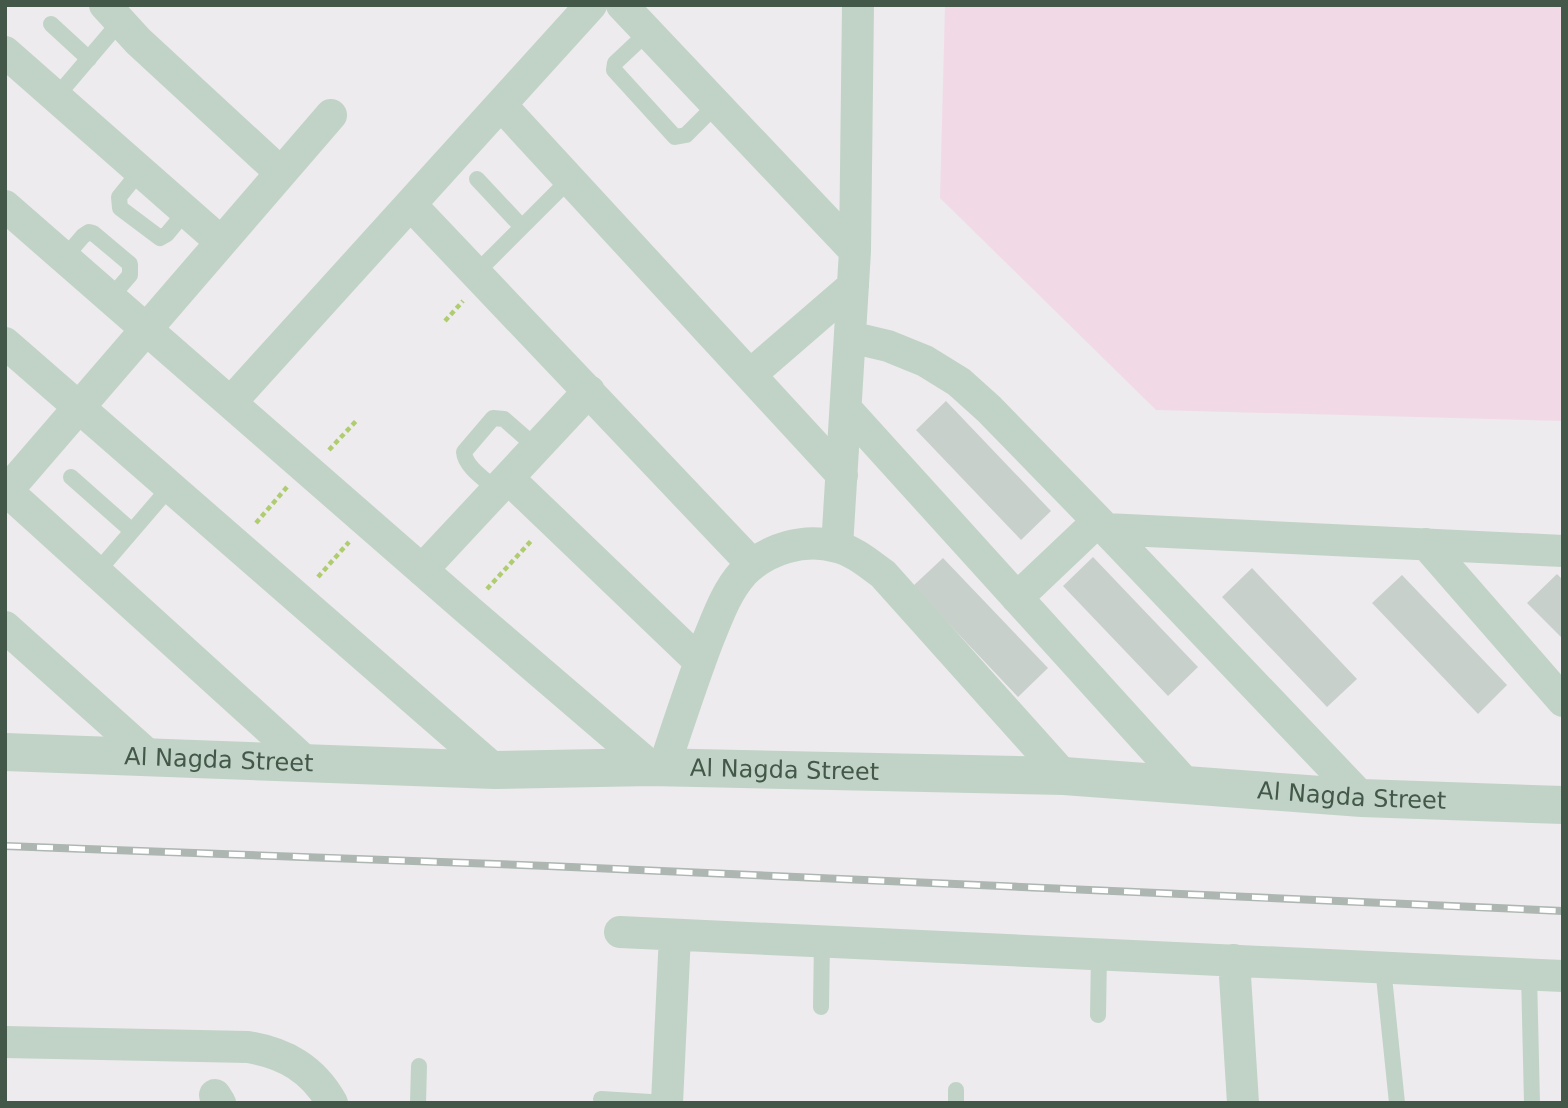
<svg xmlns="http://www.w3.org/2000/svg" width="1568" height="1108" font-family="'DejaVu Sans',sans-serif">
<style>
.sand{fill:#f1dae6}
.building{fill:#c8d0cc}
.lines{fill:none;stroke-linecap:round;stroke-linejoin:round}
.path{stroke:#afcc6f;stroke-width:4.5;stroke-dasharray:5 3.5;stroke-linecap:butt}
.service{stroke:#c1d3c6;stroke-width:16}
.minor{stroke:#c1d3c6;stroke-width:32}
.tertiary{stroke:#c1d3c6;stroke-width:38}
.rail-casing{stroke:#adb6b1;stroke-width:8}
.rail{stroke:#fff;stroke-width:5;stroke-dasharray:16;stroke-linecap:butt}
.labels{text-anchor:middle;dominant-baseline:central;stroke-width:5;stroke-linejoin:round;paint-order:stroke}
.street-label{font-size:24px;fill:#435849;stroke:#fff}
</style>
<rect width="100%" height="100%" fill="#edebee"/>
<path class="sand" d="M 945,5 L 1563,5 L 1563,421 L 1156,410 L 940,198 Z"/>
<path class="building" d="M 946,401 L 1051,511 L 1021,540 L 916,430 Z
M 1093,557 L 1198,667 L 1168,696 L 1063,586 Z
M 943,558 L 1048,668 L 1018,697 L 913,586 Z
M 1252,568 L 1357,679 L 1327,707 L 1222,597 Z
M 1557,574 L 1563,580 L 1563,639 L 1527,603 Z
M 1402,575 L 1507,685 L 1478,714 L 1372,603 Z"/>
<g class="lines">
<path class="path" d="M 445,321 L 463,301
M 329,450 L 357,420
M 256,523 L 287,487
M 318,577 L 349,542
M 487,589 L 531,541"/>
<path class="service" d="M 51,24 L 89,59
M 647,33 L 615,63 L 614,70 L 675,137 L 686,135 L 716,105
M 56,97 L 119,23
M 140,171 L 119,197 L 120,208 L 160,238 L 167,234 L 186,211
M 477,179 L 522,227
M 65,257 L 83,236 L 89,232 L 93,233 L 130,264 L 130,275 L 111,297
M 476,273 L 570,179
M 71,477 L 132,531
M 497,490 C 486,480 465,467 464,452 L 493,418 L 504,419 L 536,447
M 97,572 L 170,487
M 1383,967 L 1397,1103
M 1529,974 L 1532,1103
M 821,1007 L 822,941
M 1098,1015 L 1099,954
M 601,1099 L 667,1103
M 418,1103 L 419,1066
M 956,1103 L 956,1090"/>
<path class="minor" d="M 105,5 L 138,41 L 281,173
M 622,5 L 855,251
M 5,52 L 221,242
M 501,105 L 842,475
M 411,205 L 752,564
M 5,206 L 468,610 L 651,767
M 850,337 L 888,346 L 925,361 L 959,382 L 989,409 L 1098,521 L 1362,798
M 5,343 L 495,770
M 750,375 L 853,286
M 231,402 L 591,5
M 846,409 L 1186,784
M 508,478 L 700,662
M 7,491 L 307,763
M 5,493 L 331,115
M 1106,529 L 1563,551
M 1426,544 L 1563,701
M 837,547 L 855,251 L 858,5
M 422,570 L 589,391
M 1017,598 L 1098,521
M 5,627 L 150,757
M 664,767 C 678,725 692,682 708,640 C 718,616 726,592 743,573 C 766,549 805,537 837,547 C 854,551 869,564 883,574 L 1064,776
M 620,932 L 1563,976
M 1234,960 L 1243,1103
M 5,1042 L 248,1047 C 285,1053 313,1069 332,1103
M 215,1095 L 220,1103
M 667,1103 L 675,935"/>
<path class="tertiary" id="s1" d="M 5,752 L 495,770 L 651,767 L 1064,776 L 1362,798 L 1563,805"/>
<g class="rail-casing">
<path id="rail" d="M 5,846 L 548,866 L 1563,911"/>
</g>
<use href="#rail" class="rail"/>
</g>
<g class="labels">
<g class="street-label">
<text stroke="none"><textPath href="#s1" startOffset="214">Al Nagda Street</textPath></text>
<text stroke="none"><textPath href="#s1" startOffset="780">Al Nagda Street</textPath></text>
<text stroke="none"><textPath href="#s1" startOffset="1348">Al Nagda Street</textPath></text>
</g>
</g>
<rect width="1568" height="1108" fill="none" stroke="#435849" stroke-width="14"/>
</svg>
